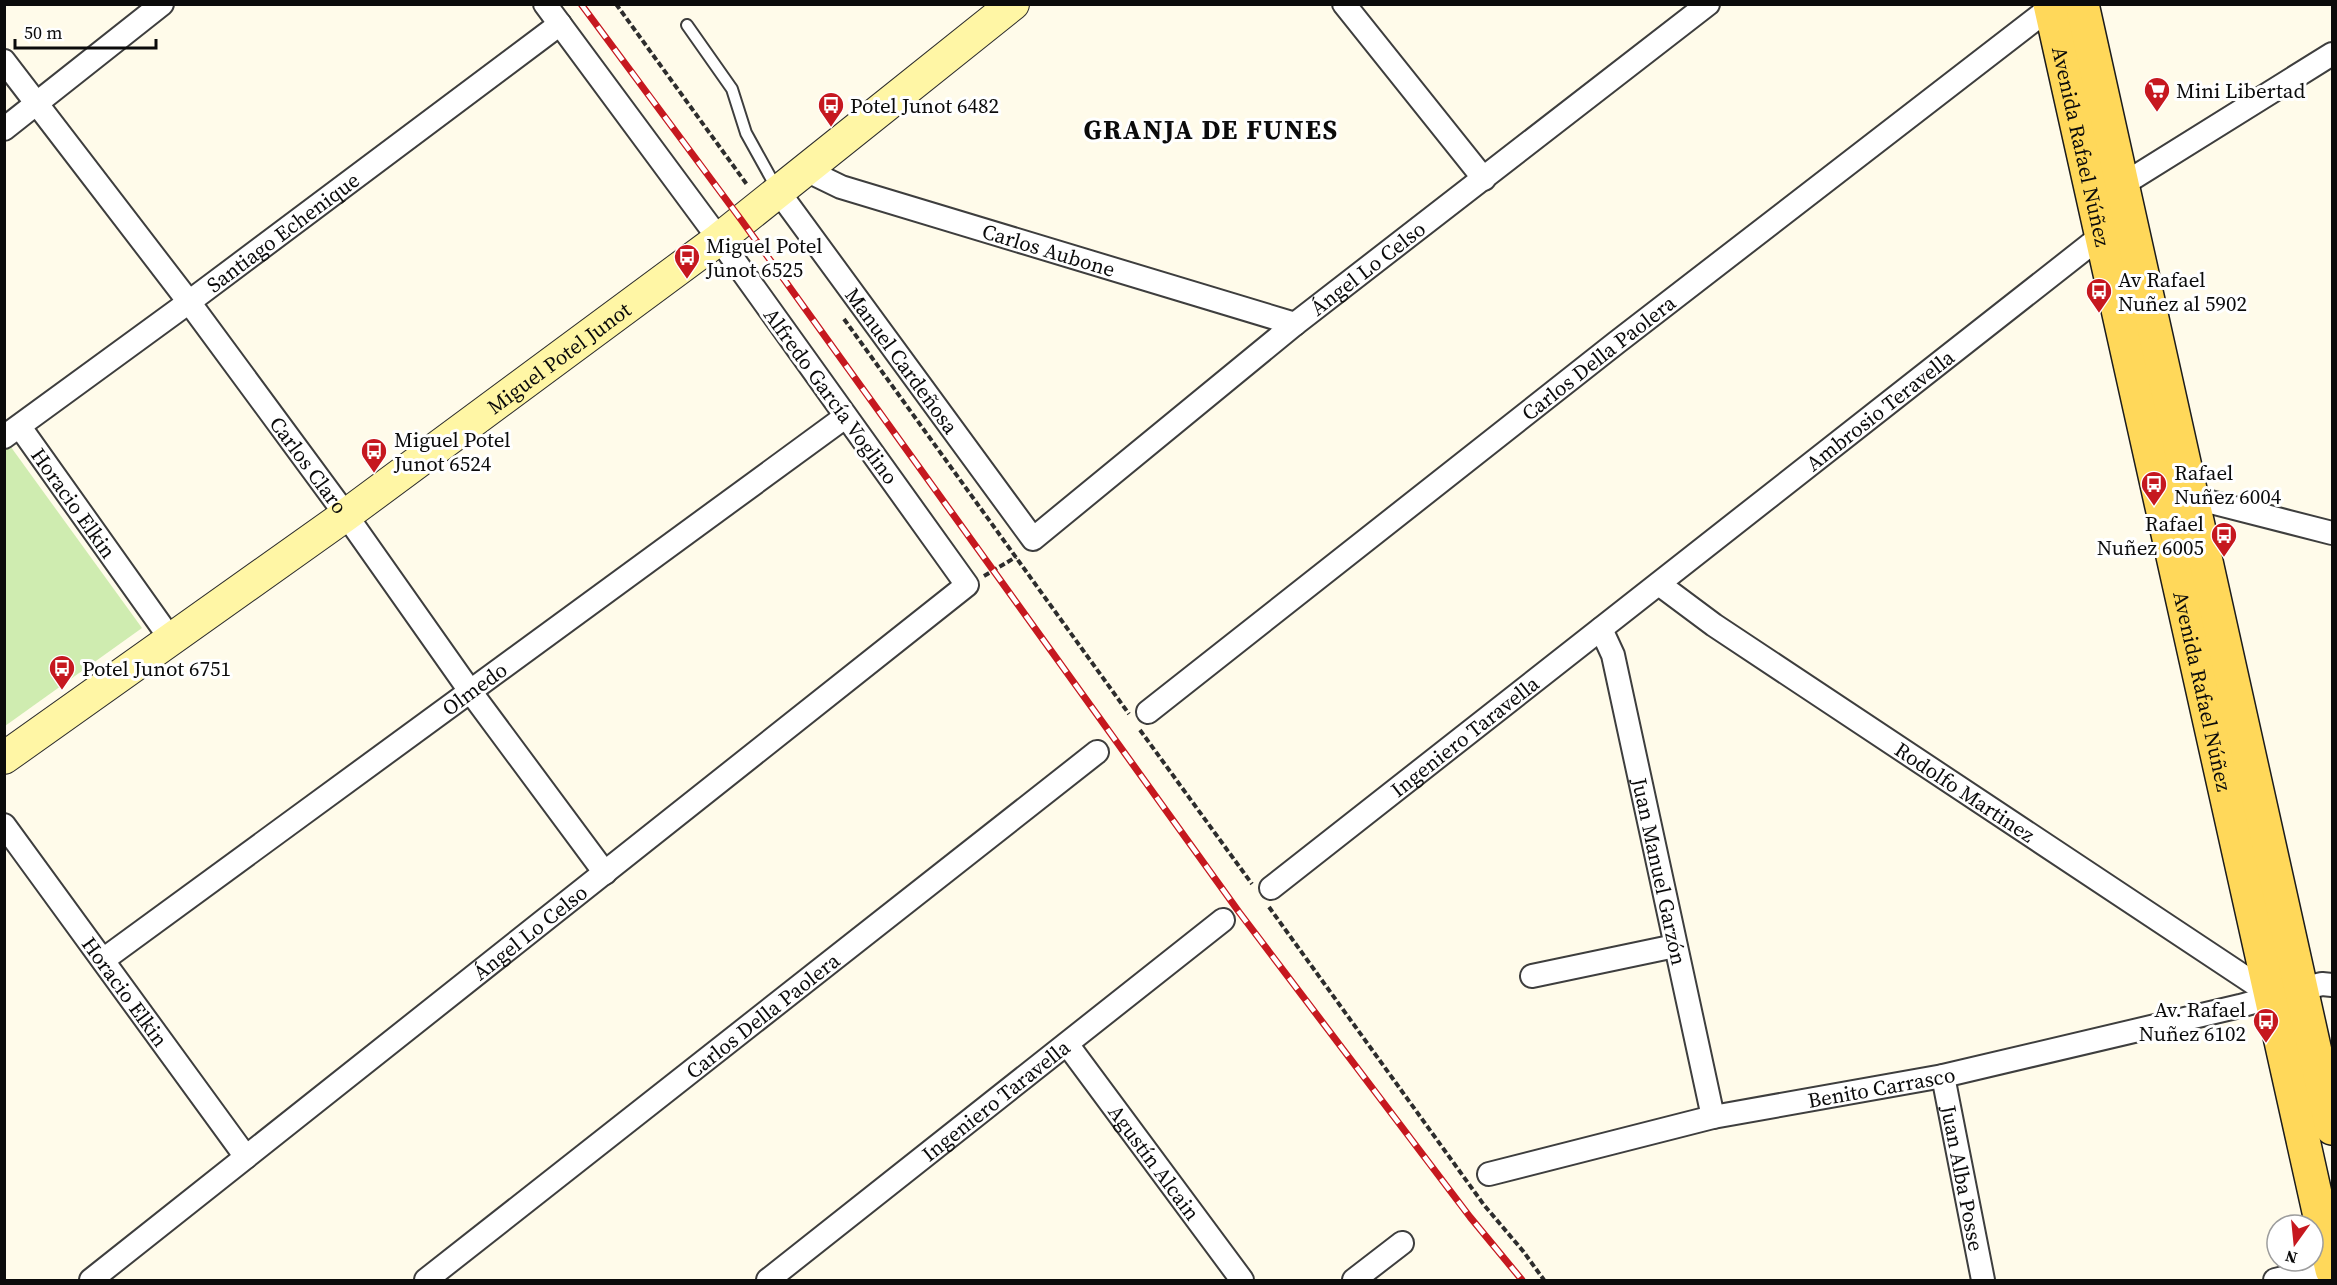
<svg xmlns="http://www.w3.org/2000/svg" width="2337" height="1285" font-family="'Source Serif 4',serif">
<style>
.green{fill:#cfecb0}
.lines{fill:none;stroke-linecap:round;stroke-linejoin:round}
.service-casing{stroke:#3e3e3e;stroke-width:14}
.minor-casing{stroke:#3e3e3e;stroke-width:26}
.secondary-casing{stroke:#2d2d2d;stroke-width:34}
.primary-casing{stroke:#1c1c1c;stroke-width:36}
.path{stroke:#2d2d2d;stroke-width:4;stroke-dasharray:6 3;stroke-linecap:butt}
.service{stroke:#fff;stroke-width:10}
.minor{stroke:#fff;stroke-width:22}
.secondary{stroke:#fff6a5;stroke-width:32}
.primary{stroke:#ffd85a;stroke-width:33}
.rail-casing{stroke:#c6181f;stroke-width:7}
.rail{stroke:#fff;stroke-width:4.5;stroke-dasharray:14;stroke-linecap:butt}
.labels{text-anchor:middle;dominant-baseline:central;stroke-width:6;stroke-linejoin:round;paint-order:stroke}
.poi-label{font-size:21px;fill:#0b0b0b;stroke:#fff;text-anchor:start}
.street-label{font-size:21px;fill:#0b0b0b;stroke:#fff}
.district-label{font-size:27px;font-weight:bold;letter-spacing:1.5px;fill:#0b0b0b;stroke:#fff}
</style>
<rect width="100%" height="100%" fill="#fffbea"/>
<path class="green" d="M 8,443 L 142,628 L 5,726 L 4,446 Z"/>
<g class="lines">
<g class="service-casing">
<path id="service" d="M 687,25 L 732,89 L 746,133 L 777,189"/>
</g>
<g class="minor-casing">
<g id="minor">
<path d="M 1344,4 L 1484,179"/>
<path id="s1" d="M 4,61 L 189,302 L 346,515 L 470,691 L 605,873"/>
<path d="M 4,129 L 162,4"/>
<path id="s2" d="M 806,170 L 841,187 L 1295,324"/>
<path d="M 2122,185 L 2332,54"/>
<path id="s3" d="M 778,191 L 1033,539 L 1295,324 L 1708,4"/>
<path id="s4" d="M 20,427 L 170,638"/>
<path id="s5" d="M 4,437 L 189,302 L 560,24"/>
<path d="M 2191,497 L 2332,533"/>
<path id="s6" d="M 1659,584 L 1714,625 L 2273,996"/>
<path id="s7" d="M 1601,629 L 1613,655 L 1713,1117"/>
<path id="s8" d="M 1148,712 L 1616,343 L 2051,7"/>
<path id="s9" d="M 4,825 L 246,1157"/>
<path id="s10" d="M 1271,888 L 2101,236"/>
<path id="s11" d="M 103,960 L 845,417"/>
<path d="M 1532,976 L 1675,946"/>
<path id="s12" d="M 1067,1044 L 1242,1280"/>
<path id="s13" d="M 1943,1076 L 1983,1280"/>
<path id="s14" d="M 1489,1174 L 1713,1117 L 1943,1076 L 2240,1006 L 2301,989 L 2322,984 L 2332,985"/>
<path id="s15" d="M 91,1280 L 967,585 L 719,239 L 545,4"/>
<path id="s16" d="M 426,1280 L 1097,752"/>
<path id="s17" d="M 768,1280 L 1223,920"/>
<path d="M 1354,1280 L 1402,1243"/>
<path d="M 2275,1280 L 2332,1266"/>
</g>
</g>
<g class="secondary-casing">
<g id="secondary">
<path id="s18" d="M 4,758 L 346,515 L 719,239 L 1013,4"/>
</g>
</g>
<g class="primary-casing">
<g id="primary">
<path id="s19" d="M 2050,4 L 2332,1270"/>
<path d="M 2082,4 L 2332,1128"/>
</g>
</g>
<path class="path" d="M 616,4 L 748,186
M 844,319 L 1129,714
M 984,576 L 1016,557
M 1140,730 L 1252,884
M 1269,907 L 1484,1205 L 1523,1251 L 1544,1280"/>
<use href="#service" class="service"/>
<use href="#minor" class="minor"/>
<use href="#secondary" class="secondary"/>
<use href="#primary" class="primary"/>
<g class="rail-casing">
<path id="rail" d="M 581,4 L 742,221 L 1239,912 L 1470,1217 L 1522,1280"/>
</g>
<use href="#rail" class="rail"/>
</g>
<defs>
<g id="supermarket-pin" transform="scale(1.35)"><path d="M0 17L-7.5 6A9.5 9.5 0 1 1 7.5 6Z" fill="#c6181f" stroke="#fff"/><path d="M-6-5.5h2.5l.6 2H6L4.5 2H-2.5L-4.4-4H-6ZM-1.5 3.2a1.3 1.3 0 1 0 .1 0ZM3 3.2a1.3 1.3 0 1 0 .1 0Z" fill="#fff"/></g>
<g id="bus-pin" transform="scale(1.35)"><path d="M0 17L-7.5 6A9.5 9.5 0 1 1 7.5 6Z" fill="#c6181f" stroke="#fff"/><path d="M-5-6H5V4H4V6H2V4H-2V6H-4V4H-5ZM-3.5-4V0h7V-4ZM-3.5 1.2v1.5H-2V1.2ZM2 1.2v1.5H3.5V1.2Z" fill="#fff"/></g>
</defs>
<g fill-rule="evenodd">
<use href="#supermarket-pin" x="2157" y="90"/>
<use href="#bus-pin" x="831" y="105"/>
<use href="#bus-pin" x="687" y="257"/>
<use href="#bus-pin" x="2099" y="291"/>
<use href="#bus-pin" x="374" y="451"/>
<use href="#bus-pin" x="2154" y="484"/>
<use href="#bus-pin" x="2224" y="535"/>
<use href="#bus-pin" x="62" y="668"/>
<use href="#bus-pin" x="2266" y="1021"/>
</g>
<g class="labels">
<g class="poi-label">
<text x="2176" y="90">Mini Libertad</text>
<text x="850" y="105">Potel Junot 6482</text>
<text x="706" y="245">Miguel Potel<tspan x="706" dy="24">Junot 6525</tspan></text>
<text x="2118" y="279">Av Rafael<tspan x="2118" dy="24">Nuñez al 5902</tspan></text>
<text x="394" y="439">Miguel Potel<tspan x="394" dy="24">Junot 6524</tspan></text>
<text x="2174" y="472">Rafael<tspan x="2174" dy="24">Nuñez 6004</tspan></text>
<text x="2204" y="523" text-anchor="end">Rafael<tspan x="2204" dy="24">Nuñez 6005</tspan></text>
<text x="82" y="668">Potel Junot 6751</text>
<text x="2246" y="1009" text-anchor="end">Av. Rafael<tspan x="2246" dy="24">Nuñez 6102</tspan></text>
</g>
<g class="street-label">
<text stroke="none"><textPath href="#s19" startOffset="146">Avenida Rafael Núñez</textPath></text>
<text stroke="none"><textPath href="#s5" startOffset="346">Santiago Echenique</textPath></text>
<text stroke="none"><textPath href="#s2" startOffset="256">Carlos Aubone</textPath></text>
<text stroke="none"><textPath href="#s3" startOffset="862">Ángel Lo Celso</textPath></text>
<text stroke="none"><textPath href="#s18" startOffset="684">Miguel Potel Junot</textPath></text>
<text stroke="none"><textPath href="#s8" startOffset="573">Carlos Della Paolera</textPath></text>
<text stroke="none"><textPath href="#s3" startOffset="210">Manuel Cardeñosa</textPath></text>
<text transform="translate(831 396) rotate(54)">Alfredo García Voglino</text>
<text stroke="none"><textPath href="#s10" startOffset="774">Ambrosio Teravella</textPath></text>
<text stroke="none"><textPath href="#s1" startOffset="506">Carlos Claro</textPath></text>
<text stroke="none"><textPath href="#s4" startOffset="93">Horacio Elkin</textPath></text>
<text stroke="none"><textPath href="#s11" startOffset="460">Olmedo</textPath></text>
<text stroke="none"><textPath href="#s19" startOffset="704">Avenida Rafael Núñez</textPath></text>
<text stroke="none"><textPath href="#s10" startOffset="246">Ingeniero Taravella</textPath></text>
<text stroke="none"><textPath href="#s6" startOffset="370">Rodolfo Martinez</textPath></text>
<text stroke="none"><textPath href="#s7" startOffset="250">Juan Manuel Garzón</textPath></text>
<text stroke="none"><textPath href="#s15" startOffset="560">Ángel Lo Celso</textPath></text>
<text stroke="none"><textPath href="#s9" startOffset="206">Horacio Elkin</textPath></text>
<text stroke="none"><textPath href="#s16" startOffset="428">Carlos Della Paolera</textPath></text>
<text stroke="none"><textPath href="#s14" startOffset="402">Benito Carrasco</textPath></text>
<text stroke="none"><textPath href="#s17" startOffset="290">Ingeniero Taravella</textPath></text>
<text stroke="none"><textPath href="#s12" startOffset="147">Agustín Alcain</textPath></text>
<text stroke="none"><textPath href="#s13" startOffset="104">Juan Alba Posse</textPath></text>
</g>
<g class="district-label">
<text x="1211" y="129">GRANJA DE FUNES</text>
</g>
</g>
<rect width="2337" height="1285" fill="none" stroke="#0b0b0b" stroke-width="12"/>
<g transform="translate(2295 1243) rotate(195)"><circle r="28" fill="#ffffff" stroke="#9d9d9d" stroke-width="1.5"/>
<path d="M0-4.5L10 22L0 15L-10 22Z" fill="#c6181f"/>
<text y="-9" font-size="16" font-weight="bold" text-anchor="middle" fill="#0b0b0b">N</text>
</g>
<path d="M15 39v9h141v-9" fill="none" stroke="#0b0b0b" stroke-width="3"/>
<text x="24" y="39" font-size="18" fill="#0b0b0b" stroke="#ffffff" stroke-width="4.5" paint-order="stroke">50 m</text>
</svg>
